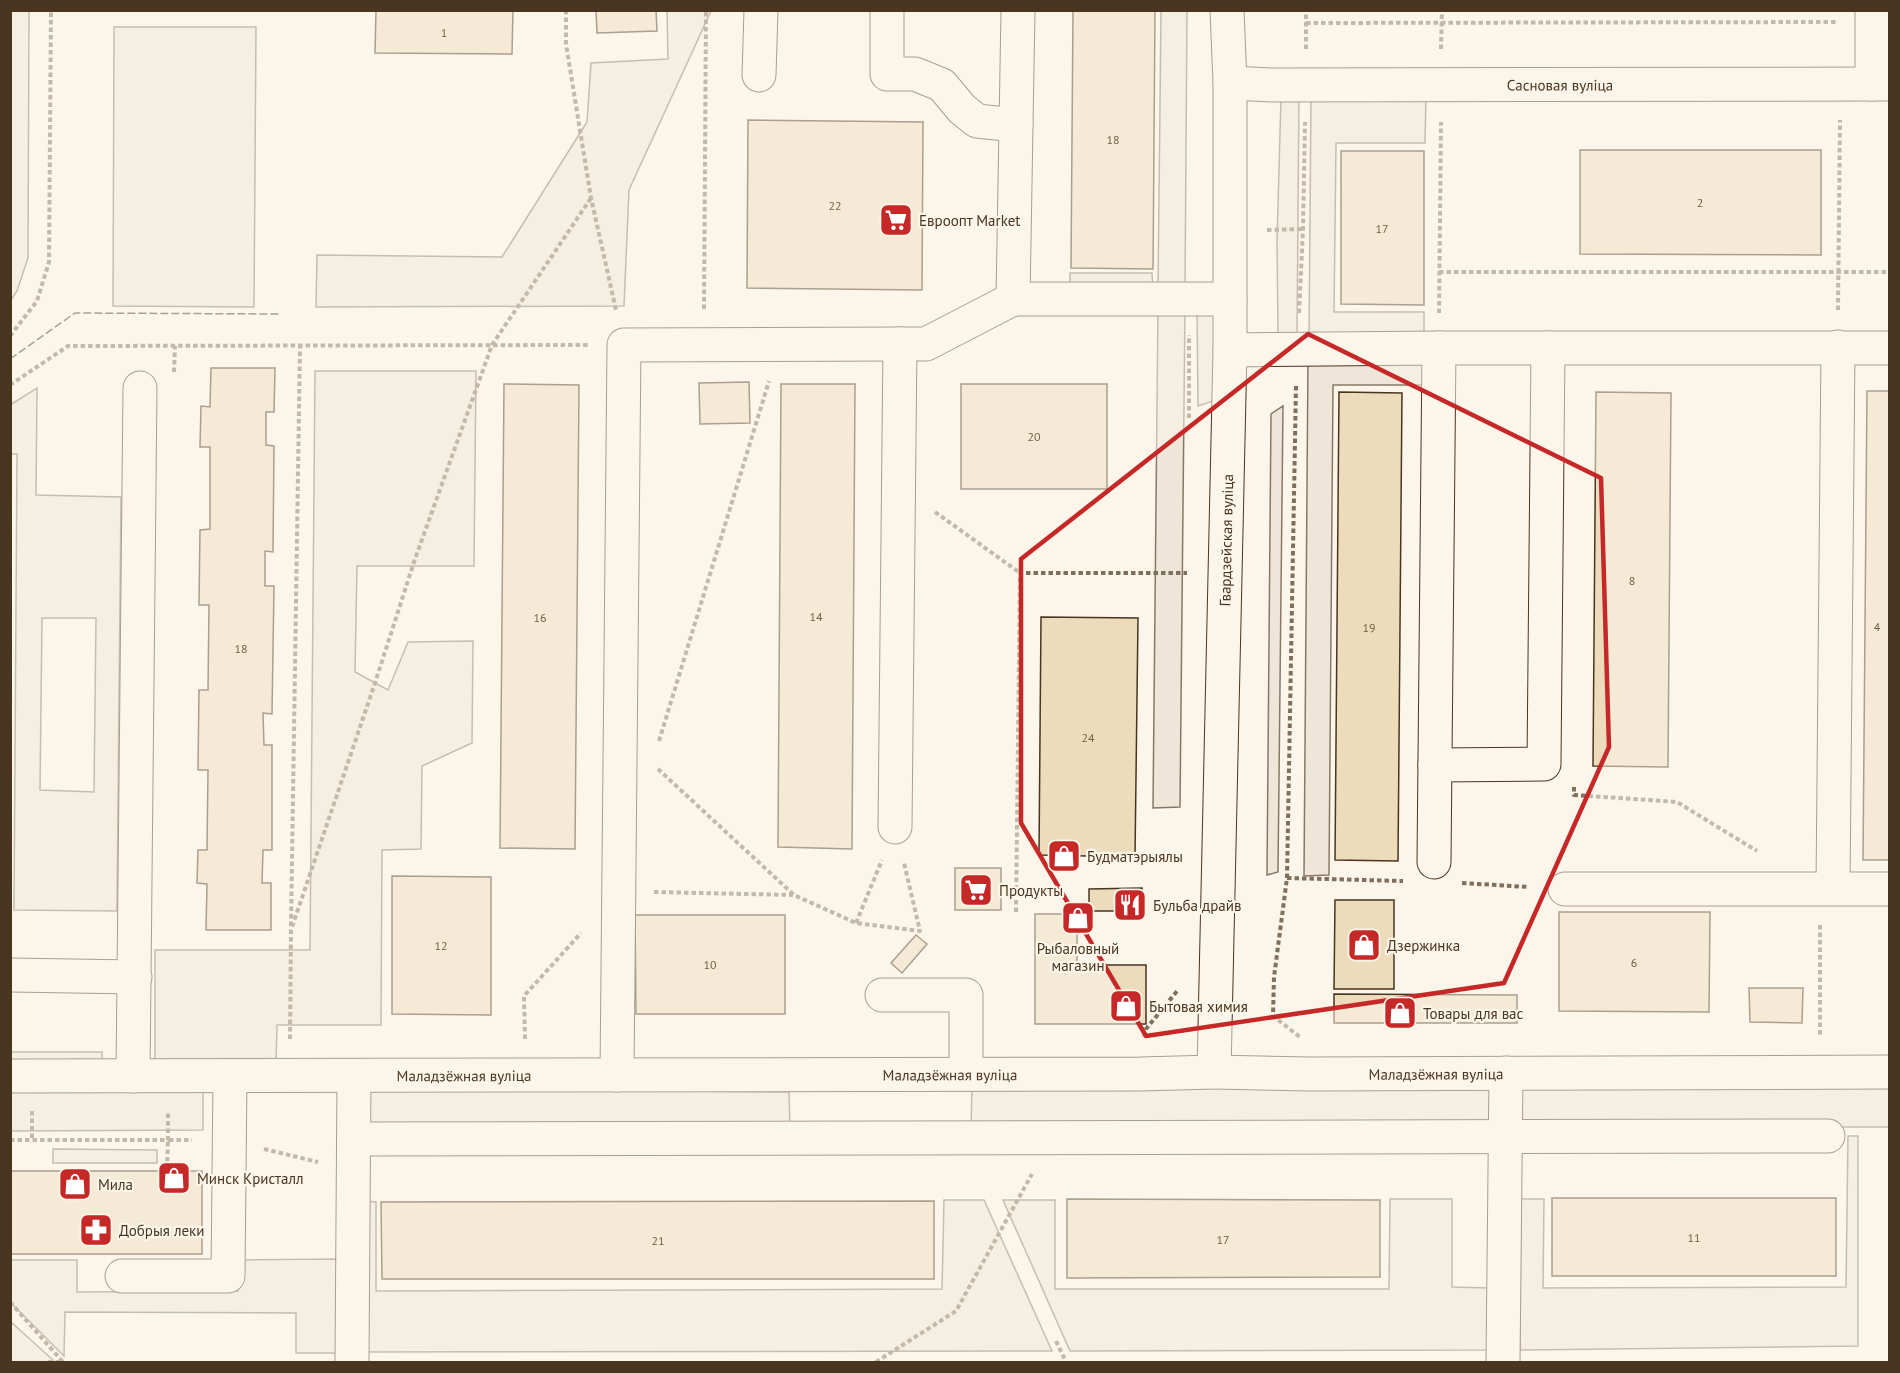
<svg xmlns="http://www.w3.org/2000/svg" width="1900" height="1373" font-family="'PT Sans',sans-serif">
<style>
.green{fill:#ede6d9;stroke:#887966;stroke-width:1.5;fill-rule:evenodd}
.building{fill:#ecdcbc;stroke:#4a3520;stroke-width:1.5}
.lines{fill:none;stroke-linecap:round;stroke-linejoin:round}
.minor-casing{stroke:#4a3520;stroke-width:35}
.major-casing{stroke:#4a3520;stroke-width:35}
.path{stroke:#7f6f5c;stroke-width:4;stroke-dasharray:4.5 3;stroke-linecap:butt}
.minor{stroke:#fbf6e9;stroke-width:33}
.major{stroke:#fbf6e9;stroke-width:33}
.fence{stroke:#4a3520;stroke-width:1.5;stroke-dasharray:8 3;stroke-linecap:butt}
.marked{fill:none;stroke:#c62828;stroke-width:4.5;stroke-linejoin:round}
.labels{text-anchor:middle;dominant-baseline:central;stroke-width:4.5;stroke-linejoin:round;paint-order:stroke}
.number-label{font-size:12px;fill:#725f47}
.street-label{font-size:15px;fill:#4a3520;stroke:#fbf6e9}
.poi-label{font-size:15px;fill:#4a3520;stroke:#fbf6e9;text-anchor:start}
</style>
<rect width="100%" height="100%" fill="#fbf6e9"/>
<path class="green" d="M 11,10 L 29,11 L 28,258 L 17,291 L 11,300 Z
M 667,11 L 711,11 L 629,190 L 624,306 L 316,307 L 317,255 L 502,257 L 587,122 L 591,63 L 668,59 Z
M 1161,11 L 1187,11 L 1185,291 L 1158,291 Z
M 114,27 L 256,27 L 254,307 L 113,306 Z
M 1426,94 L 1425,143 L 1336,143 L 1334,312 L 1424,312 L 1424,339 L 1309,339 L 1311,95 Z
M 1299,95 L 1297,339 L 1278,333 L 1277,240 L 1281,98 Z
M 1070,273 L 1152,273 L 1153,291 L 1070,291 Z
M 1158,305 L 1185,305 L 1180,807 L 1153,808 Z
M 1197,308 L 1219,310 L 1216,400 L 1198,406 Z
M 1308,358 L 1423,358 L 1423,385 L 1333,385 L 1329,875 L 1304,876 Z
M 315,371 L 476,371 L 474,566 L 357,566 L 355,672 L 388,690 L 408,642 L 473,641 L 472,743 L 422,766 L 421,849 L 382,850 L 381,1025 L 277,1025 L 276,1063 L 155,1063 L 155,950 L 310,950 Z
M 37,388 L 36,495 L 121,497 L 117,911 L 14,910 L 17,454 L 11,454 L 10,405 ZM 42,618 L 96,618 L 94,792 L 40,790 Z
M 1283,406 L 1278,872 L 1267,875 L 1271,414 Z
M 10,1052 L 102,1052 L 102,1064 L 11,1064 Z
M 1490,1085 L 1489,1128 L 971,1129 L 972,1087 Z
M 1522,1085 L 1889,1085 L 1889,1127 L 1522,1127 Z
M 203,1088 L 203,1130 L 11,1131 L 10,1089 Z
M 367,1088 L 789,1092 L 790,1128 L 366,1130 Z
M 1848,1136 L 1858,1136 L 1858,1346 L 1520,1350 L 1521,1199 L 1544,1199 L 1543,1288 L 1846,1287 Z
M 53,1149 L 157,1150 L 157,1163 L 53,1163 Z
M 1390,1199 L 1452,1199 L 1452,1287 L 1488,1288 L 1487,1350 L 1070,1351 L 1003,1200 L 1055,1200 L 1055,1289 L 1389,1289 Z
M 944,1200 L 984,1200 L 1052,1351 L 364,1352 L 365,1201 L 376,1202 L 376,1291 L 942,1289 Z
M 340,1259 L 339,1353 L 296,1353 L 296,1313 L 65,1312 L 64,1356 L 11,1303 L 10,1260 L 77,1260 L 77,1292 L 238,1291 L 239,1260 Z
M 11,1322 L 53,1360 L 53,1362 L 11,1362 Z"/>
<path class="building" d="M 376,10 L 513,10 L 512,54 L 375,53 Z
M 596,10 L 656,10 L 657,31 L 597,33 Z
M 1073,10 L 1155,10 L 1153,269 L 1071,268 Z
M 748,120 L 923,122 L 922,290 L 747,288 Z
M 1580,150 L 1821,150 L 1821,255 L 1580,254 Z
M 1341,151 L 1424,151 L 1424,305 L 1341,304 Z
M 211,368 L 275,368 L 274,412 L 266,412 L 266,445 L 274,446 L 273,552 L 265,551 L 265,586 L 274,586 L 272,714 L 263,713 L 264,745 L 272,745 L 272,850 L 263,850 L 262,883 L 271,883 L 271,930 L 206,930 L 207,884 L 197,883 L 198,850 L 207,850 L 208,770 L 198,770 L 199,690 L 208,690 L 209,605 L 199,605 L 200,530 L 210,529 L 210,447 L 200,447 L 201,406 L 210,407 Z
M 749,382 L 750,423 L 700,424 L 699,383 Z
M 504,384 L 579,385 L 575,849 L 500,848 Z
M 781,384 L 855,384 L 852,849 L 778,847 Z
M 961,384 L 1107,384 L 1107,489 L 961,489 Z
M 1867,391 L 1890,391 L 1890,860 L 1863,860 Z
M 1339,392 L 1402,393 L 1398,861 L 1335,860 Z
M 1596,392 L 1671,393 L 1668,767 L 1593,766 Z
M 1041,617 L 1138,618 L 1135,857 L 1039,855 Z
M 955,868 L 1001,868 L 1001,910 L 955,910 Z
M 392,876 L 491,877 L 491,1015 L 392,1014 Z
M 1142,888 L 1142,911 L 1089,911 L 1089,889 Z
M 1335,900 L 1394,900 L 1394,989 L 1334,989 Z
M 1559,912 L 1710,912 L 1709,1012 L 1559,1011 Z
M 1035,914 L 1077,914 L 1077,965 L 1146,965 L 1146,1024 L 1035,1024 Z
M 635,915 L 785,915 L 785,1014 L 636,1014 Z
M 916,935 L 927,944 L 902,973 L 891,963 Z
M 1749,988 L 1803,988 L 1802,1023 L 1750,1022 Z
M 1334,994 L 1517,995 L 1517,1023 L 1334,1023 Z
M 10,1171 L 202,1171 L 202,1254 L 10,1254 Z
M 1552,1198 L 1836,1198 L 1836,1276 L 1552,1276 Z
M 1067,1199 L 1380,1200 L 1380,1277 L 1067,1278 Z
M 934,1201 L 934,1279 L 382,1279 L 381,1202 Z"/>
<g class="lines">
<g class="minor-casing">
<g id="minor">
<path d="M 887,10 L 887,74 L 915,74 L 942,85 L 962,109 L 977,121 L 1016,125"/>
<path d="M 1018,10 L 1013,299 L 1230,299"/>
<path d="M 759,75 L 761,10"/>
<path id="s1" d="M 1230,83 L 1274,85 L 1890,84"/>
<path d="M 1872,84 L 1872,10"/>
<path d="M 1439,348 L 1890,348"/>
<path d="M 1230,350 L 1439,348 L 1434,862"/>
<path d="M 1435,765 L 1544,764 L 1548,348"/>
<path d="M 895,827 L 900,344 L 926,344 L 1013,299"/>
<path d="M 1833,888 L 1838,347"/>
<path d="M 1565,889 L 1890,889"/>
<path d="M 10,975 L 135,977"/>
<path d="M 882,995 L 966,995 L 966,1074"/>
<path d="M 617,1075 L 624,345 L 900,344"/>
<path id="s2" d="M 10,1076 L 1140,1074 L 1214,1072 L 1230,350 L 1230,83 L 1227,10"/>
<path d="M 133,1076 L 140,388"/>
<path d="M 354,1139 L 1828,1136"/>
<path d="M 122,1276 L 228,1276 L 230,1076"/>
<path d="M 352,1362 L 354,1076"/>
<path d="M 1503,1362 L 1506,1073"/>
</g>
</g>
<g class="major-casing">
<g id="major">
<path id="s3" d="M 1214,1072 L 1310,1074 L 1890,1072"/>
</g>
</g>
<path class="path" d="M 566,10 L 566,44 L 591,198 L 616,310
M 1306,23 L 1836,22
M 1306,49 L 1306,10
M 1441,49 L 1442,10
M 1267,230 L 1303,229
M 1439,272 L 1890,272
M 704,309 L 706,10
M 1838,310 L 1840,120
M 1299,313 L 1303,229 L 1305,122
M 1439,313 L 1441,122
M 10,336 L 37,301 L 49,262 L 51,10
M 174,372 L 175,346
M 10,385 L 68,346 L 589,345
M 1296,386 L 1287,878 L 1274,977 L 1273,1016 L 1300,1037
M 1189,418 L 1189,335
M 935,512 L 1020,573
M 659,741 L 769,381
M 658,769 L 794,895 L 856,923 L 920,931 L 904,863
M 1574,787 L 1574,795 L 1677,802 L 1757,851
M 1287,878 L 1403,881
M 1462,883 L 1529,887
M 654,892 L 793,895
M 1016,912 L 1020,573 L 1187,573
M 856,923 L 882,860
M 1820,925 L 1820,1037
M 291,926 L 300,345
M 1144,1037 L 1146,1029 L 1178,990
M 290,1039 L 291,930 L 374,686 L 415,559 L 492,345 L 591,198
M 525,1039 L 524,996 L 581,933
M 32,1111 L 32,1140
M 10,1140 L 168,1140 L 168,1112
M 264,1149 L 318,1162
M 167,1169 L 168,1140 L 192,1140
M 10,1302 L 63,1362
M 1056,1341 L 1066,1362
M 48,1362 L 62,1362
M 876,1362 L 956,1311 L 1032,1174"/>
<use href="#minor" class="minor"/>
<use href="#major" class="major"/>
<path class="fence" d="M 10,359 L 75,313 L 279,314"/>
</g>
<path d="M0 0H1900V1373H0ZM 1308,334 L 1601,478 L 1609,747 L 1504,983 L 1146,1036 L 1021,823 L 1021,559 Z" fill="#fbf6e9" fill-opacity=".55" fill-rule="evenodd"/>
<path class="marked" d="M 1308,334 L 1601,478 L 1609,747 L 1504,983 L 1146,1036 L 1021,823 L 1021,559 Z"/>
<defs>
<g id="supermarket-square" transform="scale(1.725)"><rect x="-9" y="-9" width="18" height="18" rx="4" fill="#c62828" stroke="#fbf6e9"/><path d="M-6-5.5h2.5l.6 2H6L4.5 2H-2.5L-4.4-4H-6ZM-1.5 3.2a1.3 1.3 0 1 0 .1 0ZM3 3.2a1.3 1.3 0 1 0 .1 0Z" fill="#fff"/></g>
<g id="shop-square" transform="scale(1.725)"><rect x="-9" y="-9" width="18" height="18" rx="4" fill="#c62828" stroke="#fbf6e9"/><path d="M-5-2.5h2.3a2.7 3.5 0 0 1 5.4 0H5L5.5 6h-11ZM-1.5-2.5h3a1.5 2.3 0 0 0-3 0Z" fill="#fff"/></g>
<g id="restaurant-square" transform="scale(1.725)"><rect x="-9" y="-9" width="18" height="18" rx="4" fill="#c62828" stroke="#fbf6e9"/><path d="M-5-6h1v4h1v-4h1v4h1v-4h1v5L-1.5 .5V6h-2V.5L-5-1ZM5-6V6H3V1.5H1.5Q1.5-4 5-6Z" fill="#fff"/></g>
<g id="pharmacy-square" transform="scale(1.725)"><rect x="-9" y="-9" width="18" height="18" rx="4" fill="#c62828" stroke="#fbf6e9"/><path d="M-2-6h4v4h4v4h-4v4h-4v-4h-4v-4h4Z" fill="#fff"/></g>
</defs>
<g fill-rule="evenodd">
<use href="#supermarket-square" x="896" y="220"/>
<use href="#shop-square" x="1064" y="856"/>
<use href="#supermarket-square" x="976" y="890"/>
<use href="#restaurant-square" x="1130" y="905"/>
<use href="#shop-square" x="1078" y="918"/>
<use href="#shop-square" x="1364" y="945"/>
<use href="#shop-square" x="1126" y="1006"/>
<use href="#shop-square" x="1400" y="1013"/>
<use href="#shop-square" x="174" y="1178"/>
<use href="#shop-square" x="75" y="1184"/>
<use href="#pharmacy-square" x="96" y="1230"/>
</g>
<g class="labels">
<g class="number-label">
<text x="444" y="32">1</text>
<text x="1113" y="139">18</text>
<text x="1700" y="202">2</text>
<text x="835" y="205">22</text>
<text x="1382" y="228">17</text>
<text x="1034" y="436">20</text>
<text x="1632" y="580">8</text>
<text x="816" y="616">14</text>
<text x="540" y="617">16</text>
<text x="1877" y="626">4</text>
<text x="1369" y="627">19</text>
<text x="241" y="648">18</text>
<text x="1088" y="737">24</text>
<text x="441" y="945">12</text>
<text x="1634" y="962">6</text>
<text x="710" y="964">10</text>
<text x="1694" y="1237">11</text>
<text x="1223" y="1239">17</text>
<text x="658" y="1240">21</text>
</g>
<g class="street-label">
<text stroke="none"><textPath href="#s1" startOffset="330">Сасновая вуліца</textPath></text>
<text stroke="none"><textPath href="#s2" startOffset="1736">Гвардзейская вуліца</textPath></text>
<text stroke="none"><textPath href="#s3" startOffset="222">Маладзёжная вуліца</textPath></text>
<text stroke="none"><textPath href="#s2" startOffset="940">Маладзёжная вуліца</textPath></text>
<text stroke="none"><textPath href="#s2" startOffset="454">Маладзёжная вуліца</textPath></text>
</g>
<g class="poi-label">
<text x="919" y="220">Евроопт Market</text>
<text x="1087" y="856">Будматэрыялы</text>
<text x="999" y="890">Продукты</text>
<text x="1153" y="905">Бульба драйв</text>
<text x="1387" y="945">Дзержинка</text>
<text x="1078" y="948" text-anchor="middle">Рыбаловный<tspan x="1078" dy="17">магазин</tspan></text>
<text x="1149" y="1006">Бытовая химия</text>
<text x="1423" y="1013">Товары для вас</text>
<text x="197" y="1178">Минск Кристалл</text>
<text x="98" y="1184">Мила</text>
<text x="119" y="1230">Добрыя леки</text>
</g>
</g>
<rect width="1900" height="1373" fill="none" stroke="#4a3520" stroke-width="24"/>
</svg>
